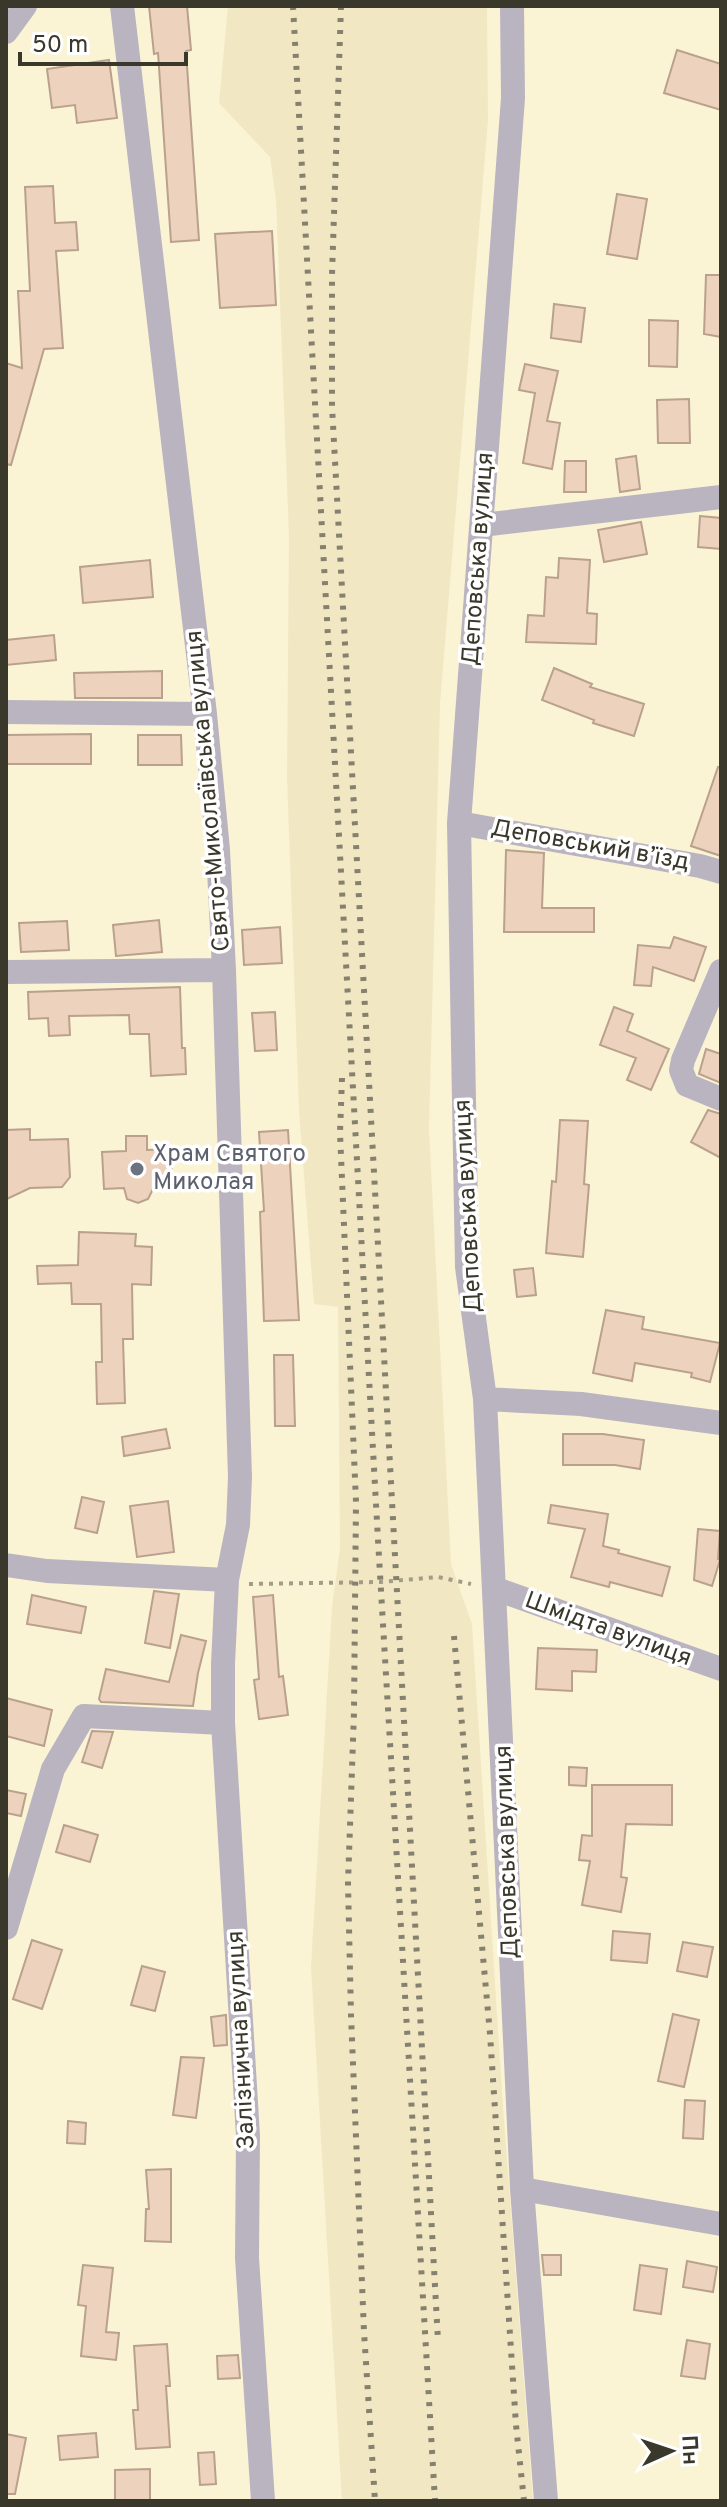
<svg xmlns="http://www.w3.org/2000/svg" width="727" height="2507" font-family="Overpass,sans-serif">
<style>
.built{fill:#f1e8c3}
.building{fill:#edd2be;stroke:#baa18d;stroke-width:2}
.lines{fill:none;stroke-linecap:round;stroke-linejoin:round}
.path{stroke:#a19d87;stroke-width:4;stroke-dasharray:4 6;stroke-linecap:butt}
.street{stroke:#bab4c1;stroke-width:24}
.rail{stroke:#85816e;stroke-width:6;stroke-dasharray:4 8;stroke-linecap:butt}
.worship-dot{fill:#6b7280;stroke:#fff;stroke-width:3}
.labels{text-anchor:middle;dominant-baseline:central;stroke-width:7;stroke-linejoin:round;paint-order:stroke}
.street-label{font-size:24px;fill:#3a372b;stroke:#fff}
.worship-label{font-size:24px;fill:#5b616d;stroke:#fff;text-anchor:start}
</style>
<rect width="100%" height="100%" fill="#faf4d5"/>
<path class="built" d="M 228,6 L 487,6 L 488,120 L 440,704 L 429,1129 L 451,1564 L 472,1624 L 503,2107 L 533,2501 L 342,2501 L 311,1967 L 332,1607 L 340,1548 L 338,1307 L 314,1304 L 299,1111 L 287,778 L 289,536 L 276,200 L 270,157 L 219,103 Z"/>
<path class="building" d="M 149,6 L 187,6 L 191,50 L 186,51 L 199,240 L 171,242 L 158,53 L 154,54 Z
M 677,50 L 721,64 L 721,110 L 664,93 Z
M 109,60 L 117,118 L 77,123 L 75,105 L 52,108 L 47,69 Z
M 53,186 L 55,223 L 76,222 L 78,250 L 56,251 L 63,348 L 44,349 L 11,465 L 6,464 L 6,363 L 22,368 L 18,291 L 30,291 L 25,187 Z
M 617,194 L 647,199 L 637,259 L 607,254 Z
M 272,231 L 276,305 L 220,308 L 215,234 Z
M 706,275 L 721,275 L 721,337 L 704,334 Z
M 554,304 L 585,308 L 581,342 L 551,338 Z
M 649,320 L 678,321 L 677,367 L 649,366 Z
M 525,364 L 558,371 L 547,421 L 560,423 L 552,469 L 523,463 L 535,393 L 519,390 Z
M 689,399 L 690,443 L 658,443 L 657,400 Z
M 636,456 L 640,489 L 620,492 L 616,459 Z
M 565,461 L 586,461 L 586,492 L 564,492 Z
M 700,516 L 721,518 L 721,549 L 698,547 Z
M 641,522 L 647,554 L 604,562 L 598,530 Z
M 559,558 L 590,560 L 587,613 L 597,614 L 596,644 L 526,642 L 528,615 L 544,616 L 546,577 L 558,578 Z
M 150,560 L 153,597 L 83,603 L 80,567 Z
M 54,635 L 56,660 L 6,665 L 6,640 Z
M 554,668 L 592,684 L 590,687 L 644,704 L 634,736 L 593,723 L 594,720 L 542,700 Z
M 162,671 L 162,698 L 75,698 L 74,673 Z
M 91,734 L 91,764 L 6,764 L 6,735 Z
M 138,735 L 181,735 L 182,765 L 138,765 Z
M 718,767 L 721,768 L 721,856 L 691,846 Z
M 506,850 L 544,853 L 542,908 L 594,908 L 594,932 L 504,932 Z
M 159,920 L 162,952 L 116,956 L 113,925 Z
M 67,921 L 69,950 L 21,952 L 19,923 Z
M 280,927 L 282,963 L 244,965 L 242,930 Z
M 674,937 L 706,947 L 694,981 L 653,967 L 651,986 L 634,985 L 638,945 L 670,948 Z
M 180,987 L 182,1048 L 185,1048 L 186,1074 L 151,1076 L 149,1034 L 130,1034 L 129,1015 L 69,1016 L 70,1035 L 49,1036 L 48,1018 L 29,1019 L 28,992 Z
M 614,1007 L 633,1014 L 627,1031 L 669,1049 L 651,1090 L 627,1080 L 636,1058 L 600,1045 Z
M 275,1012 L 277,1050 L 255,1051 L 252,1013 Z
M 706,1049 L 721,1054 L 721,1083 L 699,1074 Z
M 708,1110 L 721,1114 L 721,1158 L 691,1142 Z
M 560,1120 L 588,1121 L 584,1184 L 589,1185 L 583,1257 L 546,1253 L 552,1181 L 556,1182 Z
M 30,1129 L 30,1140 L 68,1139 L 70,1177 L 62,1187 L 30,1188 L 7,1199 L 6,1130 Z
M 288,1130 L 299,1320 L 264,1321 L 260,1212 L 264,1211 L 259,1132 Z
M 126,1136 L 147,1136 L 147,1150 L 171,1149 L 172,1186 L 154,1187 L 148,1199 L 138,1203 L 127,1199 L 124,1188 L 104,1189 L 102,1152 L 126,1151 Z
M 79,1232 L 136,1234 L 135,1246 L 152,1247 L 151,1285 L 132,1284 L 133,1339 L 123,1339 L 125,1403 L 97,1404 L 96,1362 L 102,1362 L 101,1304 L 72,1304 L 71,1283 L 38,1284 L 37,1266 L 78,1265 Z
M 533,1268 L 536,1295 L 517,1297 L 514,1270 Z
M 606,1310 L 644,1317 L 642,1329 L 720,1343 L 710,1382 L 691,1377 L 692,1373 L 635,1363 L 632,1381 L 593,1373 Z
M 274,1355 L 293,1355 L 295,1426 L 275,1426 Z
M 166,1429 L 170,1448 L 124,1456 L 122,1437 Z
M 563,1434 L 603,1434 L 644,1440 L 640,1469 L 615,1465 L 563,1465 Z
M 82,1497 L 104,1502 L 97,1533 L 75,1528 Z
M 168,1501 L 174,1552 L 137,1557 L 130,1506 Z
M 551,1505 L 608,1514 L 603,1546 L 619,1550 L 618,1553 L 670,1567 L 662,1596 L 610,1582 L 609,1587 L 571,1577 L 585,1529 L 548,1523 Z
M 698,1529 L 720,1531 L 718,1559 L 720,1560 L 712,1586 L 694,1580 Z
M 154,1591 L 179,1594 L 170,1648 L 145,1643 Z
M 32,1595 L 86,1607 L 81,1633 L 27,1624 Z
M 273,1595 L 279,1677 L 283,1676 L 288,1715 L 259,1719 L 254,1680 L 259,1679 L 253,1597 Z
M 181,1635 L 206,1641 L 198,1673 L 193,1706 L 101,1702 L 99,1699 L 106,1669 L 169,1682 Z
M 538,1648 L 597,1650 L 596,1672 L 572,1671 L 572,1691 L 536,1689 Z
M 6,1698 L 52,1710 L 44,1746 L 6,1736 Z
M 92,1731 L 113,1732 L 102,1768 L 82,1762 Z
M 569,1767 L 587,1768 L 586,1786 L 569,1785 Z
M 592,1785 L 672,1785 L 672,1825 L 626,1824 L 621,1877 L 627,1878 L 621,1912 L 582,1905 L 590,1861 L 579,1860 L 582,1835 L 592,1836 Z
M 6,1790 L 26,1794 L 21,1816 L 6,1813 Z
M 64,1825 L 98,1835 L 90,1862 L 56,1852 Z
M 613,1931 L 650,1934 L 647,1963 L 611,1960 Z
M 32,1940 L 62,1950 L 42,2009 L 13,1999 Z
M 683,1942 L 713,1947 L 707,1977 L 677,1971 Z
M 142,1966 L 165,1972 L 155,2011 L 131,2005 Z
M 673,2014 L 699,2020 L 684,2087 L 658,2081 Z
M 226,2015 L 227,2045 L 214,2046 L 211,2017 Z
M 181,2057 L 204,2058 L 196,2118 L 173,2115 Z
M 685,2100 L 705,2101 L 703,2139 L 683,2138 Z
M 68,2121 L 86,2123 L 85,2144 L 67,2143 Z
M 171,2169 L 171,2242 L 145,2241 L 146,2209 L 149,2209 L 146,2170 Z
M 542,2255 L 561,2255 L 561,2275 L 544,2275 Z
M 687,2261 L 717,2267 L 713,2292 L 683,2287 Z
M 83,2265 L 113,2268 L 106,2332 L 119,2333 L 116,2360 L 81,2356 L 86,2306 L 78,2305 Z
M 640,2265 L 667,2269 L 661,2314 L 634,2310 Z
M 687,2340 L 710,2344 L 705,2379 L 681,2376 Z
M 167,2344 L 170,2386 L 166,2386 L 170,2447 L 136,2449 L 133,2410 L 138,2410 L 134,2346 Z
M 238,2355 L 240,2378 L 218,2379 L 217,2356 Z
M 96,2433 L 98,2457 L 60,2460 L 58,2436 Z
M 6,2434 L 26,2438 L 15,2494 L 6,2494 Z
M 214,2452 L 216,2484 L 200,2485 L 198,2453 Z
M 150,2469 L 150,2501 L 115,2501 L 115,2470 Z"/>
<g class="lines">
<path class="path" d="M 249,1584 L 380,1582 L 438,1577 L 471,1584"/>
<path class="street" d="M 122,6 L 205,714 L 218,850 L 224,970 L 240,1477 L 238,1525 L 227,1580 L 223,1664 L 223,1723 L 248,2136 L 247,2258 L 263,2501
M 512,6 L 513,98 L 459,823 L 467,1267 L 485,1399 L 522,2189 L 546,2501
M 6,32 L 25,6
M 482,525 L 721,497
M 6,712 L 205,714
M 459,823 L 700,866 L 721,872
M 721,971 L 683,1060 L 681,1070 L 687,1085 L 721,1099
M 6,972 L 224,970
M 485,1399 L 581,1404 L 721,1423
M 6,1565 L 47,1571 L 227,1580
M 496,1589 L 721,1669
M 6,1928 L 53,1769 L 84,1716 L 223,1723
M 522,2189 L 721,2224"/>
<path class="rail" d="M 293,6 L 378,1540 L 435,2501
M 341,6 L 332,274 L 332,406 L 438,2341
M 342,1078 L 340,1133 L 356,1502 L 354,1712 L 348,1883 L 351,2015 L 364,2332 L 375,2501
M 454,1636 L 490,2034 L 516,2425 L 524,2501"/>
</g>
<circle class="worship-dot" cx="137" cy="1169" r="8"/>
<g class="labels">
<g class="street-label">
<text transform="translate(479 559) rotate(-86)">Деповська вулиця</text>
<text transform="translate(209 791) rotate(-95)">Свято-Миколаївська вулиця</text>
<text transform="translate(590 846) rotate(10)">Деповський в’їзд</text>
<text transform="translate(469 1206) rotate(-93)">Деповська вулиця</text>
<text transform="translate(608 1630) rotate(20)">Шмідта вулиця</text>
<text transform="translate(508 1852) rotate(-92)">Деповська вулиця</text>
<text transform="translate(242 2040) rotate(-93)">Залізнична вулиця</text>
</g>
<g class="worship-label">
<text x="153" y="1155">Храм Святого<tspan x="153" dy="28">Миколая</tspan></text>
</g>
</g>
<rect width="727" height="2507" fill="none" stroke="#3a372b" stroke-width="16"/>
<g transform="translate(671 2451) rotate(87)" stroke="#ffffff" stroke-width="6" paint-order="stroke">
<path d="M0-6L14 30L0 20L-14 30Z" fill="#3a372b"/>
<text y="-12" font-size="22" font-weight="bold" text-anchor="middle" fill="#3a372b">Пн</text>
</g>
<path d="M20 52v12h166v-12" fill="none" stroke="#3a372b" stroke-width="4"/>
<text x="32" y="52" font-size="24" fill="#3a372b" stroke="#ffffff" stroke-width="6" paint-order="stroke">50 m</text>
</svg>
